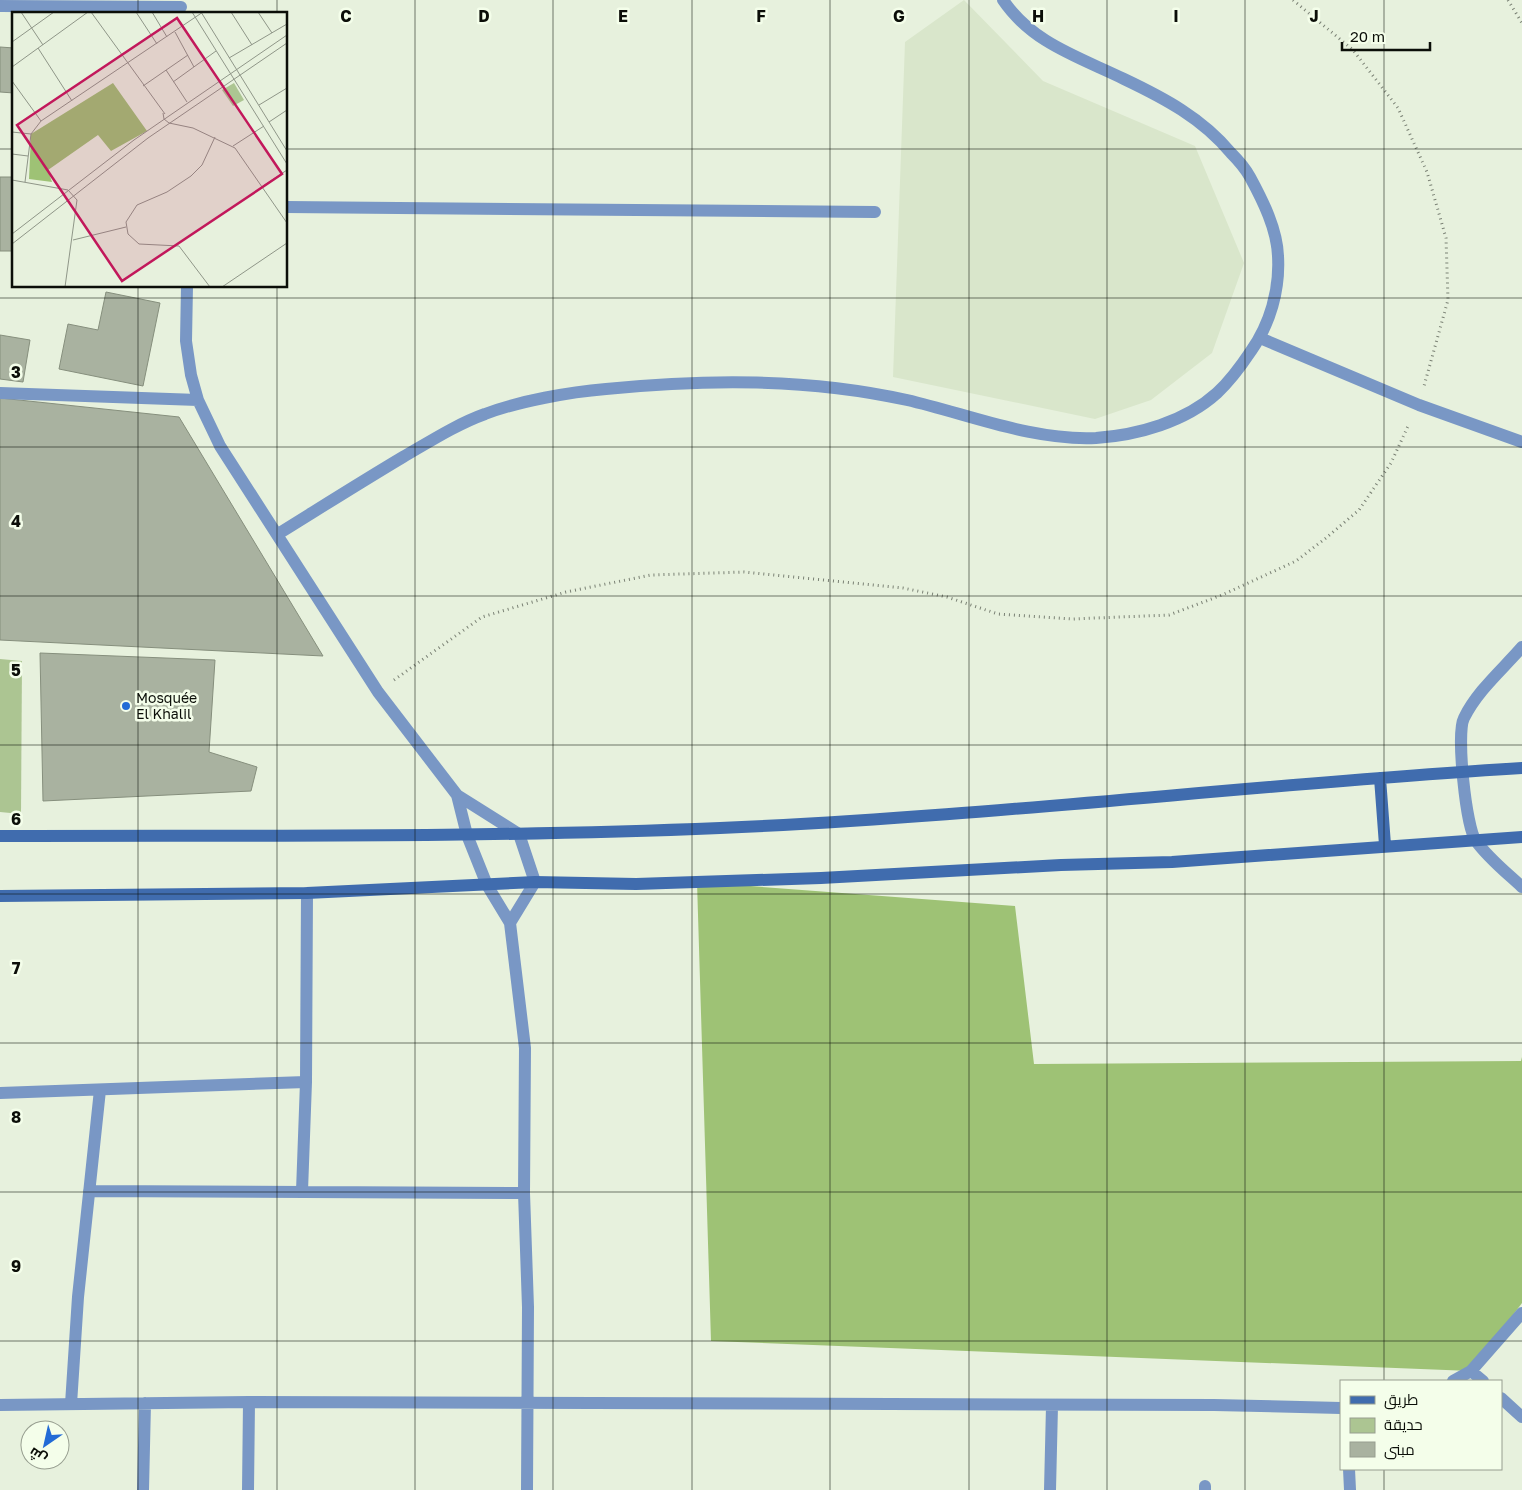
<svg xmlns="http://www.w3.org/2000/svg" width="1522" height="1490" viewBox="0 0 1522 1490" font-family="'Golos Text',Cairo,sans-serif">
  <rect width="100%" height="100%" fill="#e7f1dd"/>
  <!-- built -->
  <path fill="#d9e6cb" d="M 964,0 L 1043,81 L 1195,146 L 1244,263 L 1212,353 L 1151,400 L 1095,419 L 893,377 L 905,42 Z"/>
  <!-- green -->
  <path fill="#acc592" d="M 0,659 L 22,661 L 21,814 L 0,812 Z"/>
  <!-- forest -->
  <path fill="#9ec275" d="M 697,882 L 1015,906 L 1034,1064 L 1521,1061 L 1522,1057 L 1522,1303 L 1471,1371 L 711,1341 Z"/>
  <!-- building -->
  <path fill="#a9b2a0" stroke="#868f7d" d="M 0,47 L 14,48 L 14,93 L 0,92 Z
    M 0,177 L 14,177 L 14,251 L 0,251 Z
    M 106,292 L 160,303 L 143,386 L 59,369 L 68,324 L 98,330 Z
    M 0,335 L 30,340 L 23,382 L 0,379 Z
    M 0,398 L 179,417 L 323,656 L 0,640 Z
    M 40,653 L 215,660 L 209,752 L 257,767 L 251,791 L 43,801 Z"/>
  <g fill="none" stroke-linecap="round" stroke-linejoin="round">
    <!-- path -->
    <path stroke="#7a8174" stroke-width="3" stroke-dasharray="1 4" stroke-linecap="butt" d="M 1293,0 L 1353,50 L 1398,108 L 1427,172 L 1446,238 L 1448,300 L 1424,386
      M 1508,0 L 1522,23
      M 394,680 L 482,617 L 566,592 L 651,575 L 744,572 L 903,588 L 947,597 L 998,614 L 1072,619 L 1169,615 L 1222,595 L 1296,561 L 1326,538 L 1359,510 L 1391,463 L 1409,424"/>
    <!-- lane -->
    <path stroke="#7997c5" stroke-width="12" d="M 286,207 L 875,212
      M 1205,1486 L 1205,1490"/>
    <!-- street -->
    <path stroke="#7997c5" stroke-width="12" d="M 0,6 L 181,7
      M 187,286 L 186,341 L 191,375 L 198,400 L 220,446 L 378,692 L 457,795 L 519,834 L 535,882 L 510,923
      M 1260,338 L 1419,405 L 1522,442
      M 0,393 L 198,400
      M 278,534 C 320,508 361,482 403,457 C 429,442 457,424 485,414 C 519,401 570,392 606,389 C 706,379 808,378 907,400 C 968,414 1032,441 1096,438 C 1138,435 1185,422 1217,393 C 1230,381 1241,366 1251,351 C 1270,324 1280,290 1278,256 C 1277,229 1263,201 1250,177 C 1245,168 1238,160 1231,153 C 1202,118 1164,98 1124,79 C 1079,57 1032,43 1003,0
      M 1522,647 C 1503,669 1477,691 1464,718 C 1456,733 1466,828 1476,841 C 1488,858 1507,873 1522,887
      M 457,795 L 467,835 L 487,885 L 510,923 L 525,1048 L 524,1193 L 528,1307 L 527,1490
      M 0,1093 L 306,1082
      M 89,1191 L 524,1193
      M 302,1191 L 306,1082 L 307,893
      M 1453,1381 L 1471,1371
      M 1483,1381 L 1471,1371 L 1522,1313
      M 1501,1398 L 1522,1417
      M 71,1404 L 78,1297 L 100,1090
      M 0,1405 L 249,1402 L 1214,1405 L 1341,1408
      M 1349,1469 L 1350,1490
      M 143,1490 L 145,1403
      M 248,1490 L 249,1402
      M 1050,1490 L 1052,1406"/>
    <!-- secondary -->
    <path stroke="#406cae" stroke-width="12" d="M 1380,778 L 1385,845
      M 0,836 C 240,835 480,838 720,828 C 988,817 1254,784 1522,768
      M 0,896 L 307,893 L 535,882 L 636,884 L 821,878 L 1061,865 L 1172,862 L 1522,837"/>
  </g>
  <!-- grid -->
  <path fill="none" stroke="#0b0e08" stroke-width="1" stroke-opacity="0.55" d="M 138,0 L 138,14M 277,0 L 277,14M 415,0 L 415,1490M 553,0 L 553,1490M 692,0 L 692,1490M 830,0 L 830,1490M 969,0 L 969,1490M 1107,0 L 1107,1490M 1245,0 L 1245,1490M 1384,0 L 1384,1381M 0,149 L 14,149M 286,149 L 1522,149M 138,286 L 138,1490M 277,286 L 277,1490M 0,298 L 1522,298M 0,447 L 1522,447M 0,596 L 1522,596M 0,745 L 1522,745M 0,894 L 1522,894M 0,1043 L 1522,1043M 0,1192 L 1522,1192M 0,1341 L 1522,1341M 1384,1469 L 1384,1490"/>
  <!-- markers -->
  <circle fill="#226bd6" stroke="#f4feea" stroke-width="2" cx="126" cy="706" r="5"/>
  <g text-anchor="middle" stroke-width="5" stroke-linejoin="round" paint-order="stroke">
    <!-- poi labels -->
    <g font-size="14" fill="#0b0e08" stroke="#f4feea" text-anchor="start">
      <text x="136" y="703">Mosquée<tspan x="136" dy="16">El Khalil</tspan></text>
    </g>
  </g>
  <!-- overview -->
  <g transform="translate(12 12)">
    <rect width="275" height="275" fill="#e7f1dd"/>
    <path d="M 222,71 L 232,88 L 221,94 L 210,78 Z" fill="#acc592"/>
    <path d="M 101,71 L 135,119 L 99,139 L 86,123 L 36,158 L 40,170 L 17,167 L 19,122 Z" fill="#9ec275"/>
    <path fill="none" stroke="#8f9688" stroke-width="1" d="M 9,0 L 31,33M 79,0 L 153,102M 124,0 L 145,32M 140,0 L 155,25M 180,0 L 275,152M 189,0 L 275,139M 219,0 L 240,33M 246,0 L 260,21M 163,20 L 182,55M 0,30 L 42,0M 26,36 L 60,89M 217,46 L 275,12M 0,55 L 76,0M 154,58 L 175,90M 0,69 L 29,109M 161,70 L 204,39M 131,74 L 176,43M 247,93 L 275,76M 151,101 L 152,107 L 157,111 L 181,116 L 223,136 L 275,211M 257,110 L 275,98M 0,120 L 19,122 L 13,170M 19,122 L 29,109 L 191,0M 221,134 L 252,114M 0,142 L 16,144M 0,168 L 56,178 L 65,188 L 53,275M 251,174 L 275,158M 0,222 L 122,128 L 275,23M 61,228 L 114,215M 0,232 L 136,126 L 275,31M 198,275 L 167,234 L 127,232 L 116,222 L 114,210 L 125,193 L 155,180 L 179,164 L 190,153 L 203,125M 210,275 L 275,231"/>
    <path fill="#c2185b" fill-opacity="0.15" stroke="#c2185b" stroke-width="2.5" d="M 165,6 L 270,162 L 110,269 L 5,113 Z"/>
    <rect width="275" height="275" fill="none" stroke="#0b0e08" stroke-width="2.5"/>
  </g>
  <g font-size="16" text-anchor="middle" font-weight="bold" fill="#0b0e08" stroke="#f4feea" stroke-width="5" stroke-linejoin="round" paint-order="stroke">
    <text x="346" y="22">C</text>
    <text x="484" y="22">D</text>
    <text x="623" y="22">E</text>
    <text x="761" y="22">F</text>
    <text x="899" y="22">G</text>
    <text x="1038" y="22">H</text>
    <text x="1176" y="22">I</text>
    <text x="1314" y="22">J</text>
    <text x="16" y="378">3</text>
    <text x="16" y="527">4</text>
    <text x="16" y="676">5</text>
    <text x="16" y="825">6</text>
    <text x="16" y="974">7</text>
    <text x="16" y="1123">8</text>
    <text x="16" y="1272">9</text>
  </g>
  <!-- legend -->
  <rect x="1340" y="1380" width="162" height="90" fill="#f4feea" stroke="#979e90"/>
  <rect x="1350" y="1396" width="25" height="8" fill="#406cae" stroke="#979e90"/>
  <text x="1384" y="1405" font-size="15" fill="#0b0e08">طريق</text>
  <rect x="1350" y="1418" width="25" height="15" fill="#acc592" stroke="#979e90"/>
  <text x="1384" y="1430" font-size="15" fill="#0b0e08">حديقة</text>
  <rect x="1350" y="1442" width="25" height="15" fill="#a9b2a0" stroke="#979e90"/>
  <text x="1384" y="1455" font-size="15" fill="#0b0e08">مبنى</text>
  <!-- north arrow -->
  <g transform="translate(45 1445) rotate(214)"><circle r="24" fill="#f4feea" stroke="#979e90"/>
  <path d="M0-4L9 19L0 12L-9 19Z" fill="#226bd6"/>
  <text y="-8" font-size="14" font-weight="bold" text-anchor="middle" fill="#0b0e08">ش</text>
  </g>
  <!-- scale -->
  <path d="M1342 42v8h88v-8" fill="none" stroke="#0b0e08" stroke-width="2.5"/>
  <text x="1350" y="42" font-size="15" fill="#0b0e08" stroke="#f4feea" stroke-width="4" paint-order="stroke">20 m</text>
</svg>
